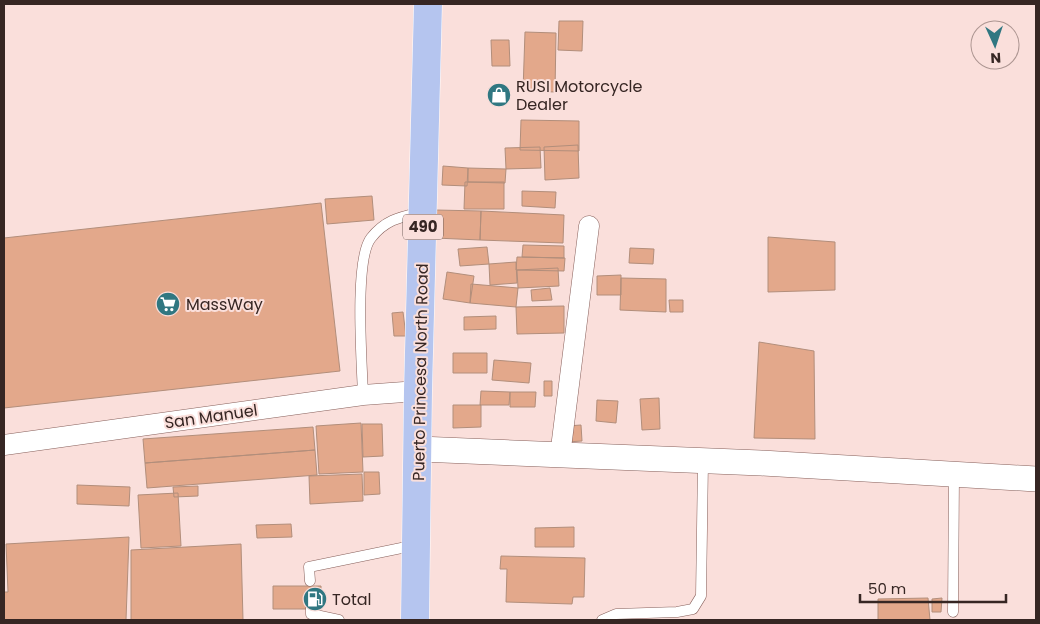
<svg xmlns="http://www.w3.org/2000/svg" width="1040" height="624" viewBox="0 0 1040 624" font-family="Poppins,sans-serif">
  <rect width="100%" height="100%" fill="#fadfdb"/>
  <!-- building -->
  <path fill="#e3a88b" stroke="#b28e7b" d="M 559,21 L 583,21 L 582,51 L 558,50 Z
    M 525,32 L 556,33 L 555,92 L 523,91 Z
    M 491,40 L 509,40 L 510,66 L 492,66 Z
    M 521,120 L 579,121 L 579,151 L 520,150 Z
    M 578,145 L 579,178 L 545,180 L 544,147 Z
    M 540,147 L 541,168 L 506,169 L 505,148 Z
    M 443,166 L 468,168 L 467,186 L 442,185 Z
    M 468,168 L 506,169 L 505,183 L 468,182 Z
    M 465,182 L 504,182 L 504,209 L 464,209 Z
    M 522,191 L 556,192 L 555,208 L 522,206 Z
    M 372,196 L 374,220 L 327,224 L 325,199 Z
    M 321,203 L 340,371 L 4,408 L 4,238 Z
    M 436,210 L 481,211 L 480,240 L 435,238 Z
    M 481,211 L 564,215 L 563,243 L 480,240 Z
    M 768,237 L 835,242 L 835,290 L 768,292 Z
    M 523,245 L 564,246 L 564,258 L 522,257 Z
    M 487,247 L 489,264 L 460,266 L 458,249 Z
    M 630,248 L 654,249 L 653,264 L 629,263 Z
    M 517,257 L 565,258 L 564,271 L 516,270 Z
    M 516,262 L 517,283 L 490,285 L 489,264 Z
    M 558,268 L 559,286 L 518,288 L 517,270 Z
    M 447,272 L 474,276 L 470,303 L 443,299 Z
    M 621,275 L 621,295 L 597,295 L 597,276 Z
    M 621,278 L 666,279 L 666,312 L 620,310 Z
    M 471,284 L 518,288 L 516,307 L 470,303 Z
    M 550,288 L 552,300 L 532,301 L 531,290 Z
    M 669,300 L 683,300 L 683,312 L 670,312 Z
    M 564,306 L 564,333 L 517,334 L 516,307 Z
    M 403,312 L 406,336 L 394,336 L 392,313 Z
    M 496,316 L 496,329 L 464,330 L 464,317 Z
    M 759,342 L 814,351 L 815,439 L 754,438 Z
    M 453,353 L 487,353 L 487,373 L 453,373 Z
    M 494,360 L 531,363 L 529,383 L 492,380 Z
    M 544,381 L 552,381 L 552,396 L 544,396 Z
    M 481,391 L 510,392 L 509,405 L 480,405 Z
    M 510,392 L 536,392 L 535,407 L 510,407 Z
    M 659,398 L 660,429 L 642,430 L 640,399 Z
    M 597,400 L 618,401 L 616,423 L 596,421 Z
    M 453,405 L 481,405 L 481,427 L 453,428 Z
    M 361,423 L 363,472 L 319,474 L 316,426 Z
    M 362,424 L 382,424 L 383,456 L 363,457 Z
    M 581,425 L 582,441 L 567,442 L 567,426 Z
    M 313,427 L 315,450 L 145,463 L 143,439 Z
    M 315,450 L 317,475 L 147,488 L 145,463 Z
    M 364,472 L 379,472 L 380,494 L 364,495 Z
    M 362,474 L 363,501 L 310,504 L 309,476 Z
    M 77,485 L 130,487 L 129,506 L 77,504 Z
    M 198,486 L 198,496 L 174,497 L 173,487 Z
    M 178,493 L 181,546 L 141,548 L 138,495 Z
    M 291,524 L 292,537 L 257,538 L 256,525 Z
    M 574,527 L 574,547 L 535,547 L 535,528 Z
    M 129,537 L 126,620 L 4,620 L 4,592 L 8,592 L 6,544 Z
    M 241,544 L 243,620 L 131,620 L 131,550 Z
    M 501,556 L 585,558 L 584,597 L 573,597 L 572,604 L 506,602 L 507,569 L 500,569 Z
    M 273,586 L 321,586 L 321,609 L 273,609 Z
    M 928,598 L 930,620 L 878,620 L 878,599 Z
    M 942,598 L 941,612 L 932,612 L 932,599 Z"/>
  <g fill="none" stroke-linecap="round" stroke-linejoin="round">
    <!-- service casing -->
    <g stroke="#87605b" stroke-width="11">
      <path id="service" d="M 363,395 C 362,364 354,259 371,238 C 385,220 400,217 421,212
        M 310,581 L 309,567 L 416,545
        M 311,605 L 311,614 L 339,620
        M 953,612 L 954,475
        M 602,620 L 616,614 L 677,612 L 693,609 L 701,596 L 703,462"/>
    </g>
    <!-- minor casing -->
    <g stroke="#87605b" stroke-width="21">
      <path id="minor" d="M 4,445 L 363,395 L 418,391
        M 560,456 L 589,226"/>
    </g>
    <!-- tertiary casing -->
    <g stroke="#87605b" stroke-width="26">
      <path id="tertiary" d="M 419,449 L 761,463 L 1036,479"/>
    </g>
    <!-- primary casing -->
    <g stroke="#fff" stroke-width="29">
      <path id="primary" d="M 415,620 L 418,391 L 428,4"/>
    </g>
    <!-- service -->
    <use href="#service" stroke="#fff" stroke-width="10"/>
    <!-- minor -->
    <use href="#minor" stroke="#fff" stroke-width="20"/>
    <!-- tertiary -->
    <use href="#tertiary" stroke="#fff" stroke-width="25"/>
    <!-- primary -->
    <use href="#primary" stroke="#b5c5ef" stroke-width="28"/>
  </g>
  <!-- icons -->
  <defs>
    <g id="shop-disc" transform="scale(1.25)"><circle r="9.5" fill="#307781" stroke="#fadfdb"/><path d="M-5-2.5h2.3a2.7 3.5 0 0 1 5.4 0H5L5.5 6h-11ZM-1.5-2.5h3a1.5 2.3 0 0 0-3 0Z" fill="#fff"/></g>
    <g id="supermarket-disc" transform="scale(1.25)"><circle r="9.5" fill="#307781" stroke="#fadfdb"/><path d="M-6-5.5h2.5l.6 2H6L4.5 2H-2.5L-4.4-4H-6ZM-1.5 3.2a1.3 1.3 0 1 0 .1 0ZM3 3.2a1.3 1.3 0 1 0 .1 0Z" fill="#fff"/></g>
    <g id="fuel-disc" transform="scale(1.25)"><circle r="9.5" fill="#307781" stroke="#fadfdb"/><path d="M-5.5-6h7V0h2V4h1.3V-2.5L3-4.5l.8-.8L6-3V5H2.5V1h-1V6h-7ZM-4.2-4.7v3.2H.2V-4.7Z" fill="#fff"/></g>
  </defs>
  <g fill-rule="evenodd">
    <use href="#shop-disc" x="499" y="95"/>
    <use href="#supermarket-disc" x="168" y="304"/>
    <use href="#fuel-disc" x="315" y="599"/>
  </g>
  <g text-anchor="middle" stroke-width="4" stroke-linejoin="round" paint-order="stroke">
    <!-- shield labels -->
    <rect fill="#fadfdb" stroke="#715e5a" stroke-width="1" x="403" y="214.5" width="40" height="25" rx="4"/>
    <g font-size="15" font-weight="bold" fill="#362623">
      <text x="423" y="232">490</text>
    </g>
    <!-- poi labels -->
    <g font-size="16" fill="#362623" stroke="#fadfdb" text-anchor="start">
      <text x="516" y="92">RUSI Motorcycle<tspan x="516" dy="18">Dealer</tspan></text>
      <text x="186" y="310">MassWay</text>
      <text x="332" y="605">Total</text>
    </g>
    <!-- street labels -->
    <g font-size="16" fill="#362623" stroke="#fadfdb">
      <text transform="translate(420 372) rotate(-89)" y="6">Puerto Princesa North Road</text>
      <text transform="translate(211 416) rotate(-8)" y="6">San Manuel</text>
    </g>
  </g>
  <!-- border -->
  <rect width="1040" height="624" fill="none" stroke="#362623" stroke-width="10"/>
  <!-- north arrow -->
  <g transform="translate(995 45) rotate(177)"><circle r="24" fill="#fadfdb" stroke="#ac9591"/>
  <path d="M0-4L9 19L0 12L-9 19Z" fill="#307781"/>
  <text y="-8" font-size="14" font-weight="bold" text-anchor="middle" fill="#362623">N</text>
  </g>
  <!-- scale -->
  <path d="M860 594v8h146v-8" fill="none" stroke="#362623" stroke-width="2.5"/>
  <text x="868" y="594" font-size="15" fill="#362623" stroke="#fadfdb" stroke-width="4" paint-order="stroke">50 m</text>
</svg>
